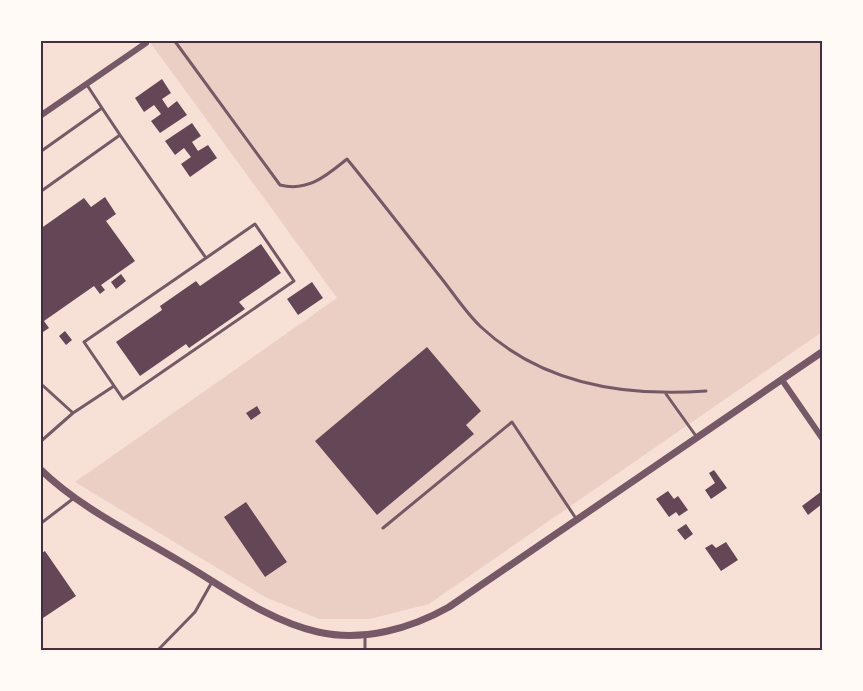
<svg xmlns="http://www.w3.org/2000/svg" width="863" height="691" viewBox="0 0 863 691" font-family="'Crimson Pro',serif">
  <rect width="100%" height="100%" fill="#f7e1d7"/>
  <!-- green -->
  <path fill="#ebcfc5" d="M 149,41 L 822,41 L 822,332 L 429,604 L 370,619 L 319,619 L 265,597 L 75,482 L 337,298 Z"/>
  <!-- building -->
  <path fill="#644757" d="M 162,79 L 171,93 L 162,99 L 168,108 L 177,101 L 187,115 L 160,133 L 151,121 L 161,114 L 154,105 L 144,112 L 135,98 Z
    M 192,123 L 201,136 L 192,142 L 198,151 L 208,145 L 217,158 L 190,177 L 181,164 L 191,157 L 184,148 L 175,155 L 165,141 Z
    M 105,197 L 116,214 L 106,221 L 135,261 L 101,285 L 105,290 L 100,294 L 94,286 L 44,321 L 49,328 L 40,334 L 40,229 L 84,198 L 91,207 Z
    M 261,244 L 281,273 L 239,302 L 245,309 L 189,348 L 186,344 L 140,376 L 116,342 L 162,310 L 160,306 L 196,281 L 200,286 Z
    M 121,274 L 126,281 L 116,289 L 111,282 Z
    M 312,282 L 323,298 L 298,315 L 287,299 Z
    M 65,331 L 72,340 L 66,345 L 59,336 Z
    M 427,347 L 481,411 L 466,425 L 474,434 L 377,515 L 315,441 Z
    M 257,406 L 261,413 L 251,420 L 246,413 Z
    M 714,470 L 727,488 L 711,499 L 705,490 L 715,483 L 709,473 Z
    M 668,491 L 674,499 L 678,496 L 688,510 L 679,516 L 676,512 L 669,517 L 656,499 Z
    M 822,491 L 822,504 L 808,515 L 802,506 Z
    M 246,502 L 287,562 L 265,577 L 224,517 Z
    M 686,524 L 693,534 L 685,540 L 677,530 Z
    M 726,542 L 738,560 L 721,571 L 705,548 L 712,544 L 716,548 Z
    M 45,551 L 76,596 L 43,618 L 40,614 L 40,554 Z"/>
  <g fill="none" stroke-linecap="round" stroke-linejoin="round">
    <!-- service -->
    <path stroke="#755966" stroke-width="3" d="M 174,40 L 280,185 C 308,192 326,176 347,159 C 378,197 408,236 438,274 C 452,291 465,312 481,327 C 543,385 625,397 706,391
      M 87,85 L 102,108
      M 120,135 L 206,258 L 84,342 L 123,399 L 294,281 L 255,224 L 206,258
      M 40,152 L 102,108 L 120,135 L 40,192
      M 40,383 L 73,413
      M 666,394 L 696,436
      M 40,442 L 73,413 L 114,386
      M 40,524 L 74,498
      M 383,528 L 512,422 L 577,520
      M 365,636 L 365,650
      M 158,650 L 195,612 L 212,582"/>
    <!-- minor -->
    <path stroke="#755966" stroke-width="6" d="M 40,116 L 146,43
      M 782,380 L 822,438"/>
    <!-- tertiary -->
    <path stroke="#755966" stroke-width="7" d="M 40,469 C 80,508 133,533 181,562 C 224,587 268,621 318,632 C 363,642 410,629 449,607 L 822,352"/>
  </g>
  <!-- border -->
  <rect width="863" height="691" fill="none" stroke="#fffaf5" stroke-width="84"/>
  <rect x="42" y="42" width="779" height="607" fill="none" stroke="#4a2c40" stroke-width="2"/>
</svg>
